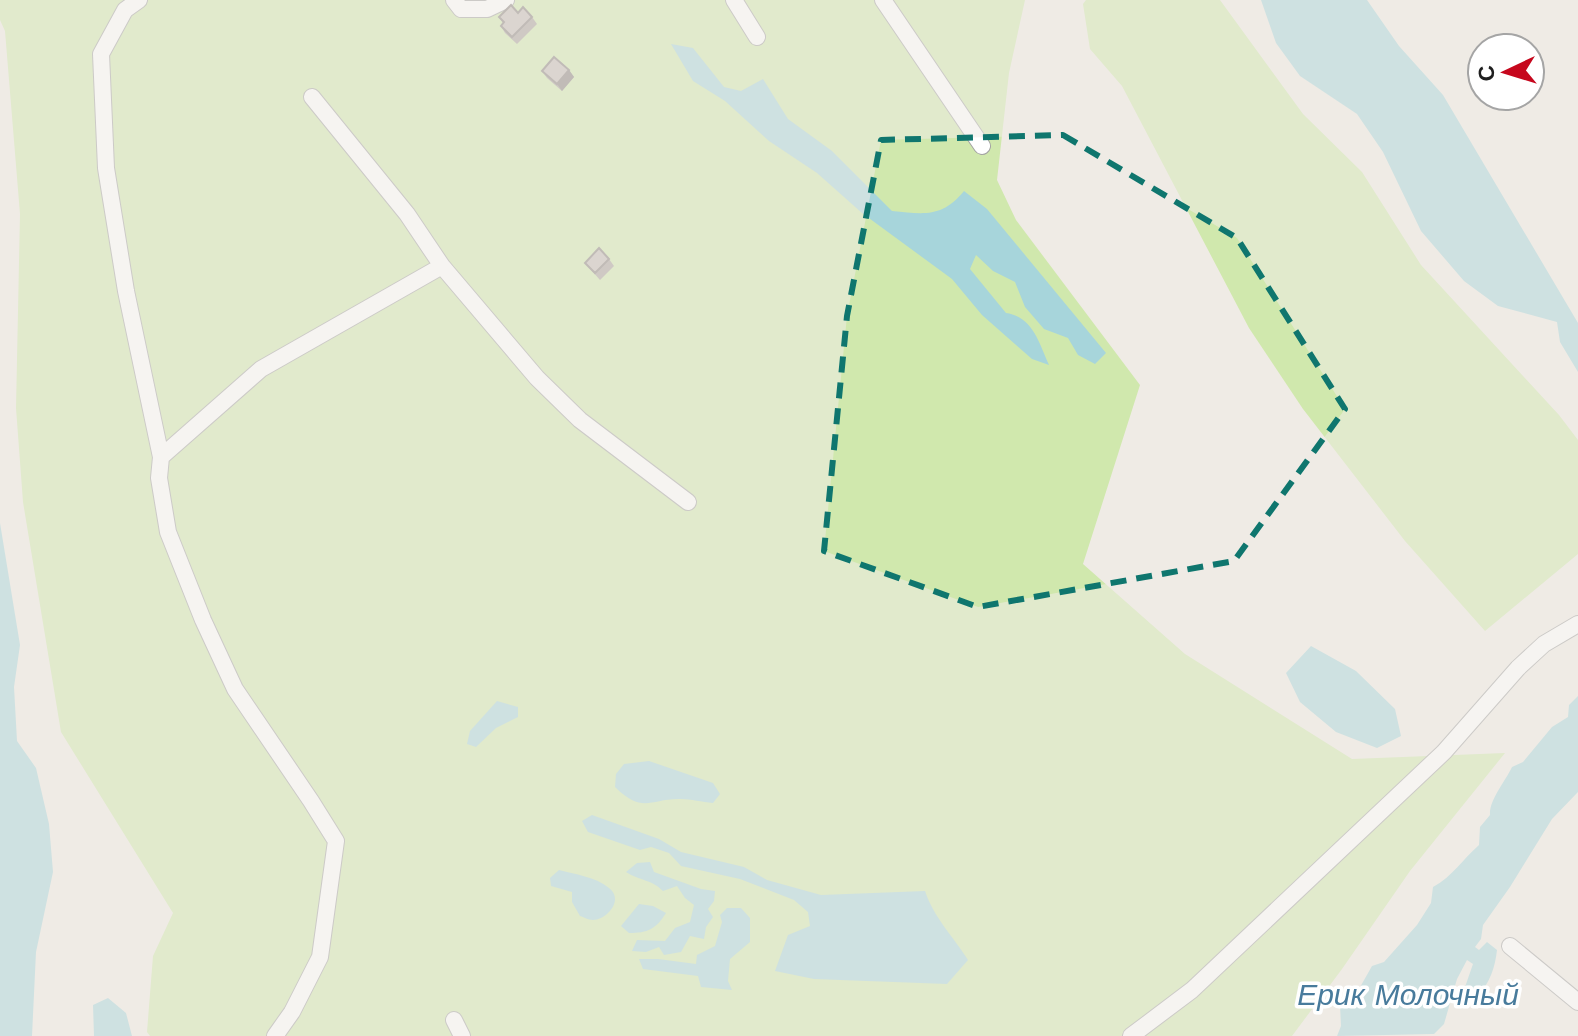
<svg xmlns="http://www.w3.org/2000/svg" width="1578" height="1036" viewBox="0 0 1578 1036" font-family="'Work Sans',sans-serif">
  <rect width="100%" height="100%" fill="#efebe5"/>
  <!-- grass -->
  <path fill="#d0e8ad" d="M 0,0 L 1025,0 L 1009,73 L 997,180 L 1016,220 L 1140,385 L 1083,564 L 1185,654 L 1352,759 L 1505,753 L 1410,871 L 1342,969 L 1292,1036 L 150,1036 L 147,1032 L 153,956 L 173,913 L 61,732 L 23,502 L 16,408 L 20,214 L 5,31 L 0,20 Z
    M 1086,0 L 1220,0 L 1303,114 L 1362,172 L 1421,265 L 1559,415 L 1578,440 L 1578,554 L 1485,631 L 1405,541 L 1303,409 L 1249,328 L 1122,86 L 1090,49 L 1083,4 Z"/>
  <!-- water -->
  <path fill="#a7d5db" d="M 1261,0 L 1367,0 L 1399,46 L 1443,95 L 1578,323 L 1578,372 L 1560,342 L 1557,322 L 1498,306 L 1464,281 L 1421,231 L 1383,152 L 1357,114 L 1300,76 L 1276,43 Z
    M 671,44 L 693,48 L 724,87 L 741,91 L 763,79 L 788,119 L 832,151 L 892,211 C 924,214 942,218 964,191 L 987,209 L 1106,353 L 1095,364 L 1078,355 L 1068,338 L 1044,329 L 1025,307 L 1015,282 L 993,271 L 976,255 L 970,269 L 1006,313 C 1033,317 1039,343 1049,365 L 1032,359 L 982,315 L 952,279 L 862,213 L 817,173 L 769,141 L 725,101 L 693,81 Z
    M 0,523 L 20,645 L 14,687 L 17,741 L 36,768 L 49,824 L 53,872 L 36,952 L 32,1036 L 0,1036 Z
    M 1311,646 L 1356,671 L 1395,709 L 1401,736 L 1377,748 L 1336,732 L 1300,702 L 1286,673 Z
    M 1578,696 L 1578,792 L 1552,819 L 1510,887 L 1483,925 L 1481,939 L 1475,947 L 1479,950 L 1487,942 L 1497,950 C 1495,968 1490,982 1478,996 L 1467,994 L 1465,987 L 1473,964 L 1467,960 L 1457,979 L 1444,1024 L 1434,1034 L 1337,1036 L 1341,1026 L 1340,1005 L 1359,989 L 1372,966 L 1384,962 L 1417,925 L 1431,903 L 1433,887 C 1453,876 1462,860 1479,845 L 1480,827 L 1490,815 C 1489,800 1505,782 1512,767 L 1523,762 L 1552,727 L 1568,717 L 1569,705 Z
    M 497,701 L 518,707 L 518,717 L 496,728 L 476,747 L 467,744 L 470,731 Z
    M 649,761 L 713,783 L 720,794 L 713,803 C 702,802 691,799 681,799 C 650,798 644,815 615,787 L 616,774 L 624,764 Z
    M 592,815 L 659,839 L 681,852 L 744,867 L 767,880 L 821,895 L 925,891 C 934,918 953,936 968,960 L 947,984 L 814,979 L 775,971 L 788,935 L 810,926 L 808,912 L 794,900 L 740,879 L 681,866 L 669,853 L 651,847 L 640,850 L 588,832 L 582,821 Z
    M 650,862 L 654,872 L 701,889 L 715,891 L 714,901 L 708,909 L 713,917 L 706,927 L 704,939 L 690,936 L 681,952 L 664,955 L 659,947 L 646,952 L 632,951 L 637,940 L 665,941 L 675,928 L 690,922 L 694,905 L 685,898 L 677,886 L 663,891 C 651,879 640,881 626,872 L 637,863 Z
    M 559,870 C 574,874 596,877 609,888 C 624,899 608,919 593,920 C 588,920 584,917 580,916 L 572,902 L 572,892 L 551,886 L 550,878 Z
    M 639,904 L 653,906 L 666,913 C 656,929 648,933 629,933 L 621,926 Z
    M 727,908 L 741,908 L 750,918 L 750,942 L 730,959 L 728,981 L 732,990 L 701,987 L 698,976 L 643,969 L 639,959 L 658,959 L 696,964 L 697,955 L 715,946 L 722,922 L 720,915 Z
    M 108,998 L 126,1013 L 132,1036 L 94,1036 L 93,1005 Z"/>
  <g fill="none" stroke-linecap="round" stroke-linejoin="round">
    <!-- minor casing -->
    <g stroke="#a3a3a3" stroke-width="18">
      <path id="minor" d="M 139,0 L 125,10 L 101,54 L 106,168 L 126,291 L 161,457 L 159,478 L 168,532 L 203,620 L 235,689 L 311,801 L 336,841 L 320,957 L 292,1012 L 275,1036
        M 454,0 L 461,9 L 487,9 L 506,0
        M 734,0 L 757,37
        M 883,0 L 982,146
        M 312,97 L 407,214 L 442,266 L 537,378 L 580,420 L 688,502
        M 161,457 L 261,369 L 442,266
        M 1510,946 L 1578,1002
        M 454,1020 L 462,1036
        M 1131,1036 L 1192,990 L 1444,752 L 1518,668 L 1544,644 L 1578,624"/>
    </g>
    <!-- minor -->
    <use href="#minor" stroke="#fff" stroke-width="16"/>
  </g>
  <!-- wall -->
  <path fill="#a9a09c" d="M 518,13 L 532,17 L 537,24 L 517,44 L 505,33 L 501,26 L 503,23 L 499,17 Z
    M 569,70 L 574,77 L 562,91 L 547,78 L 542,71 Z
    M 609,259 L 614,266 L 600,280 L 585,263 Z"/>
  <!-- shaded-wall -->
  <path fill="#89827f" d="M 569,70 L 574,77 L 562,91 L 557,84 Z"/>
  <!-- building -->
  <path fill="#c4bab5" stroke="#89827f" stroke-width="2" d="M 511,5 L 518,13 L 523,7 L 532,17 L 512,37 L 501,26 L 504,22 L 499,17 Z
    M 554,57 L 569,70 L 557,84 L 542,71 Z
    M 599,248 L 609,259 L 595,273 L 585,263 Z"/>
  <!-- marked area -->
  <path d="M0 0H1578V1036H0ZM 1063,135 L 1237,238 L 1345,409 L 1234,561 L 978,607 L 824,551 L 847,316 L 881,140 Z" fill="#efebe5" fill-opacity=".55" fill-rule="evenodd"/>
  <path fill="none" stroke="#0f766e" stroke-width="6" stroke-dasharray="16 10" stroke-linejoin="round" d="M 1063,135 L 1237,238 L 1345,409 L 1234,561 L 978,607 L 824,551 L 847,316 L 881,140 Z"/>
  <g text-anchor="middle" stroke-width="7" stroke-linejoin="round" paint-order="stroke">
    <!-- water labels -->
    <g font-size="30" font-style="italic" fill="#487b9c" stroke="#fff">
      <text x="1408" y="1005">Ерик Молочный</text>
    </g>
  </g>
  <!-- north arrow -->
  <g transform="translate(1506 72) rotate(266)"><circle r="38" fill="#ffffff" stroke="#a5a5a5" stroke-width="2"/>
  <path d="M0-6L14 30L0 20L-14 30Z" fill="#c6071d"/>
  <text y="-12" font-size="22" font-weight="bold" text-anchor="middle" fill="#1f1f1f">С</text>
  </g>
</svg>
